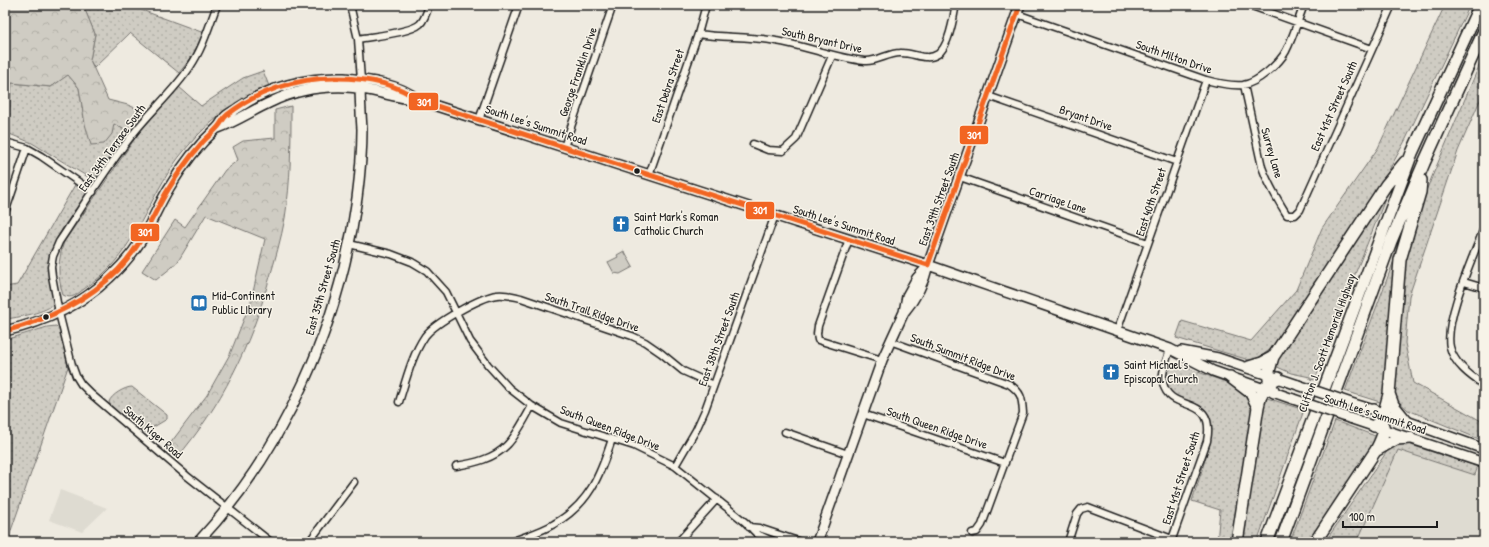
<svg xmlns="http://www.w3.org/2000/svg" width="1489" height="547" viewBox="0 0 1489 547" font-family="'Patrick Hand',sans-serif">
  <defs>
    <pattern id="grass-dots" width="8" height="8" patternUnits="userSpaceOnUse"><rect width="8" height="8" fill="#cfccc3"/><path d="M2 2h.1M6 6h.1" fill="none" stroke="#b1afa7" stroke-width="1.8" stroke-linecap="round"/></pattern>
    <pattern id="forest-crowns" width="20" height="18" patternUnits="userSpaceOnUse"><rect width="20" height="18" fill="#cfccc3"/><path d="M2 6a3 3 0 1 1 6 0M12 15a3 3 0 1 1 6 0" fill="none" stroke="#b1afa7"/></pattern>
  </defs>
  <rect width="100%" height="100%" fill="#eeeae0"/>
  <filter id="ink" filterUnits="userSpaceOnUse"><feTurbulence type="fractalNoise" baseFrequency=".025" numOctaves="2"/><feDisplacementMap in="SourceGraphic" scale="8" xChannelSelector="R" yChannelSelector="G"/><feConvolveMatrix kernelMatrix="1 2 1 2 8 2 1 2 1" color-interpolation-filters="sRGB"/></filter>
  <g filter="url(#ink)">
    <!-- built -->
    <path fill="#dedbd1" d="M 1398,450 L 1475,475 L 1484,474 L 1484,542 L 1357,542 Z
      M 60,490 L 107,508 L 82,532 L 49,520 Z"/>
    <!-- grass -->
    <path fill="url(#grass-dots)" stroke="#767470" d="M 83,5 L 128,5 L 204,33 L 195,53 L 179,73 L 130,33 L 94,68 L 90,60 L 95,34 Z
      M 1445,5 L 1470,5 L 1406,139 L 1388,172 L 1357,220 L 1272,348 L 1256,360 L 1249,360 L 1176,338 L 1182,321 L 1251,341 L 1296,290 L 1322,228 L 1378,148 Z
      M 1484,54 L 1484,91 L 1458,151 L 1409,296 L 1405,343 L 1413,383 L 1483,422 L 1479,439 L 1408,410 L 1397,400 L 1394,385 L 1400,296 L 1407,251 L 1423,198 Z
      M 263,71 L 269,86 C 243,99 218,114 197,136 C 189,145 180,155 174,164 C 144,208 132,258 84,289 C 77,294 72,300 63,295 C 57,277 58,259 64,242 L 138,134 L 179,87 L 201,106 L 243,78 Z
      M 68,74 L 79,88 L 85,124 L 114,124 L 127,131 L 93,180 L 32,143 L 7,133 L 12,83 L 51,87 Z
      M 76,183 L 86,191 L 86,196 L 66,223 L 57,238 L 52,250 L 54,303 C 49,312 16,318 5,319 L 5,287 L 17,285 Z
      M 1383,197 L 1384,198 L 1384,202 L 1349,289 L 1315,380 L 1310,379 L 1310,377 L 1291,373 L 1275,366 L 1275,364 Z
      M 1399,247 L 1392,287 L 1384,391 L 1382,400 L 1380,402 L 1345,391 Z
      M 56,326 L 60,330 L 68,367 L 7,542 L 5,542 L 5,340 L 47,327 Z
      M 1176,364 L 1234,385 C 1245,391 1251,399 1252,411 L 1232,542 L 1217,542 L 1220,510 L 1192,501 C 1197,485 1217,430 1210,418 C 1208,413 1204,409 1200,406 C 1186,397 1172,402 1167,382 C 1166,377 1166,372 1169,367 Z
      M 132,387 L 167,415 L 167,419 L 147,431 L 141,432 L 111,406 L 109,402 C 111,395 125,387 132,387 Z
      M 1264,397 L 1304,410 L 1257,542 L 1241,542 Z
      M 1335,421 L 1378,437 L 1308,542 L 1290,542 Z
      M 1408,444 L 1476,466 L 1477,469 L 1475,475 L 1398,450 L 1357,542 L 1325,542 L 1390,447 L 1397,445 Z"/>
    <!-- forest -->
    <path fill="url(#forest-crowns)" stroke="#767470" d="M 5,5 L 83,5 L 95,34 L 90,60 L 108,100 L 128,105 L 145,112 L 127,131 L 114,124 L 112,134 L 104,144 L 91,145 L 85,124 L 79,88 L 68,75 L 51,87 L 12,83 L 5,84 Z
      M 291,106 C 291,144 291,181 285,218 C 281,239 275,260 269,280 C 250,347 222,405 176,459 L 166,449 L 207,395 L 230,354 L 251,301 L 265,239 L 206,215 L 177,263 L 156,280 L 142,271 L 175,220 L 185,227 L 225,170 L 238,160 L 233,147 L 243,141 L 275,138 L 275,110 Z"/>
    <!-- park -->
    <path fill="#cfccc3" stroke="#767470" d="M 624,251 L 633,267 L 620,274 L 614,273 L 608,262 L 618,257 L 617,255 Z"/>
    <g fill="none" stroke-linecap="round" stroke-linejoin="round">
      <!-- minor casing -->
      <g stroke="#1c1c1c" stroke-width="9">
        <path id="minor" d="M 217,5 C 209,26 203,48 190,67 C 174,91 151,111 133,134 C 106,168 83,206 59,242 L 53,256 L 51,267 L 52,276 L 59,313 L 72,365 L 76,376 L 81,384 L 91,394 L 187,476 L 271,542
          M 350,5 L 358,39 L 361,80
          M 1249,5 L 1372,49
          M 1017,14 L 1206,80 C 1217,83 1231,86 1243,85 C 1257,83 1279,64 1286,51 C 1293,37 1298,20 1304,5
          M 698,34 C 724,38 750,36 776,41 C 806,46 834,58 865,61 C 877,62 888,53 900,53 C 913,52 926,62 938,54 C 948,47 953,21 955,9 L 952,5
          M 358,39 C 373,36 410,33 420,24 C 425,19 427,12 429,5
          M 1244,85 L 1262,167 C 1268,184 1277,199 1287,215 L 1295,215 L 1300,210 L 1392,5
          M 988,96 L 1177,162
          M 479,120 L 519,5
          M 5,142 L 27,148 L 41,156 L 93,192
          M 753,144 L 768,150 L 783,151 L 796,139 L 832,56
          M 564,147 L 613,5
          M 649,175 L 698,34 L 706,5
          M 960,177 L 1148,243
          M 5,213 L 27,148
          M 1484,228 C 1474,255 1444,320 1450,347 C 1454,364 1470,376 1484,385
          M 849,239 L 818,326 L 817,334 L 818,340 L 882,360
          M 349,244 L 391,254 L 412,262 L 427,271 L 446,292 L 470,341 L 488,365 L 509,388 L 532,406 L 561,423 L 634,446 L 675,466 L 745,522 L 757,534 L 774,542
          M 1464,282 L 1484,288
          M 1117,331 L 1206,80
          M 890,341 L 1009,384 C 1022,393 1022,398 1023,413 L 982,525 L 977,532 L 972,533
          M 1170,349 C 1167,359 1161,372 1163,383 C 1170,415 1216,392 1207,441 L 1171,542
          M 399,402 C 406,380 412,355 425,336 C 435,323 480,297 497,295 C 505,294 513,296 521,298 L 632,336 L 645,342 L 661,353 L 683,371 L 714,385
          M 863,414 L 1005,463
          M 785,432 L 848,454
          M 456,466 C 474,463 494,459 507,445 C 517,435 525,418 532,406
          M 675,466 L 696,430 L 705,410 L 775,215
          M 749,527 L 759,528 L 801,542
          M 309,542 L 354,482
          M 511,542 C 525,536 541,532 554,524 C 589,504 600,476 612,439
          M 678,542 L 717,499
          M 1068,542 L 1077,514 L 1081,509 L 1088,507 L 1172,539"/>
      </g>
      <!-- secondary casing -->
      <g stroke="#1c1c1c" stroke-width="12">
        <path id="secondary" d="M 218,128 C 237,121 253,110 271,102 C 294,91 320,86 346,87 C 370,88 394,98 418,100 L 928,265 L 1170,349 L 1213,371 L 1293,399
          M 904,312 C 916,298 924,283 928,265 L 1020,5
          M 5,331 C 44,322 79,307 109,278 C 121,267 133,253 142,239 C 152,222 159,204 169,188 C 182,166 197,146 216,129 C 220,126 222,121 225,117 C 229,113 234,111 238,108 C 268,87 307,77 344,78 C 367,80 401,84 418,100
          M 1181,351 L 1218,358 L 1298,385
          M 1354,404 L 1384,413 L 1484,449
          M 1349,418 L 1484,463
          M 198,542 C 285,449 340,324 357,198 C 360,175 362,152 362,129 C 361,114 360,99 360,84
          M 817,542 L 882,360 L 904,312 L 907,296 L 917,278 L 928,266"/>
      </g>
      <!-- motorway casing -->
      <g stroke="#1c1c1c" stroke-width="14">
        <path id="motorway" d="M 1249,367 L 1262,363 L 1273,357
          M 1230,377 L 1251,393 L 1258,407
          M 1274,392 C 1266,377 1268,373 1273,357 L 1386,185 L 1405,162
          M 1389,394 L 1393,405 L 1406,421
          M 1374,426 L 1382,420 L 1389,394 L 1400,260 L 1420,192 L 1421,180
          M 1377,450 L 1396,439 L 1410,438
          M 1237,542 L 1258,407 C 1261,392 1264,385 1278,378
          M 1267,542 L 1412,153 L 1480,5
          M 1281,542 L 1391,241 L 1424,163 L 1484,31
          M 1315,542 L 1376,450 C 1386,431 1387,427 1374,410"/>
      </g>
      <!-- minor -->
      <use href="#minor" stroke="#f7f3e8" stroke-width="6"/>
      <!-- secondary -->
      <use href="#secondary" stroke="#f7f3e8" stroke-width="9"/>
      <!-- motorway -->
      <use href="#motorway" stroke="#f7f3e8" stroke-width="11"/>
      <!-- secondary-bridge casing -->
      <g stroke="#1c1c1c" stroke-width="12" stroke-linecap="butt">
        <path id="secondary-bridge" d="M 1298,385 L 1354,404
          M 1293,399 L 1349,418"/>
      </g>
      <!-- secondary-bridge -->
      <use href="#secondary-bridge" stroke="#f7f3e8" stroke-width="9"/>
      <!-- bus-1 casing -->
      <g stroke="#f7f3e8" stroke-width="8">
        <path id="bus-1" d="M 928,265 L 1020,5
          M 5,331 C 48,320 86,302 118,270 C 141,246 150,221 166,193 C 176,176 188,159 201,144 C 206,138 213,133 218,127 C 222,123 223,118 227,115 C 257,91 297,78 335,78 C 363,78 395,82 418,100 L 928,265"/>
      </g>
      <!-- bus-1 -->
      <use href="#bus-1" stroke="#f26522" stroke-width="5"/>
    </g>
  </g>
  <!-- icons -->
  <defs>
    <g id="church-square" transform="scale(0.9)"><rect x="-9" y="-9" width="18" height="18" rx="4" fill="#1f6fb2" stroke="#f7f3e8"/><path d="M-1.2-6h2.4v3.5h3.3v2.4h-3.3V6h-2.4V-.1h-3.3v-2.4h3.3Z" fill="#fff"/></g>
    <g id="library-square" transform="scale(0.9)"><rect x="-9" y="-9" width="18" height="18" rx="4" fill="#1f6fb2" stroke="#f7f3e8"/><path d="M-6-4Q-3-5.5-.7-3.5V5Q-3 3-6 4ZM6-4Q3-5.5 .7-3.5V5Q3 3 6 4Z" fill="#fff"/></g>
  </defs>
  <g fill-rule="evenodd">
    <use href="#church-square" x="621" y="224"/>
    <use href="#library-square" x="199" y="303"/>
    <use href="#church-square" x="1111" y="372"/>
  </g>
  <!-- markers -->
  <g fill="#1c1c1c" stroke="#f7f3e8" stroke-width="1.5">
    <circle cx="637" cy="171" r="3.5"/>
    <circle cx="46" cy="317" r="3.5"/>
  </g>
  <g text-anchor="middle" stroke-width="3" stroke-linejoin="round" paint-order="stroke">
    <!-- street labels -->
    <g font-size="12" fill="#1c1c1c" stroke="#f7f3e8">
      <text transform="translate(822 40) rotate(13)" y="4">South Bryant Drive</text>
      <text transform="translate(1174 57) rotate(19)" y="4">South Milton Drive</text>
      <text transform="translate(578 72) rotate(-71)" y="4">George Franklin Drive</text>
      <text transform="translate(668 86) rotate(-71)" y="4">East Debra Street</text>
      <text transform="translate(1334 106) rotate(-66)" y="4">East 41st Street South</text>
      <text transform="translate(1086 118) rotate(19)" y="4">Bryant Drive</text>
      <text transform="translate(536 125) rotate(18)" y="4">South Lee's Summit Road</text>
      <text transform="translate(112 148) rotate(-54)" y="4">East 34th Terrace South</text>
      <text transform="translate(1272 153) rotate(74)" y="4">Surrey Lane</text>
      <text transform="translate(939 199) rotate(-70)" y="4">East 39th Street South</text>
      <text transform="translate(1058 200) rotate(19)" y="4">Carriage Lane</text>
      <text transform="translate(1151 202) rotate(-71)" y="4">East 40th Street</text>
      <text transform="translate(844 225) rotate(18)" y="4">South Lee's Summit Road</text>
      <text transform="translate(323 287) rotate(-74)" y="4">East 35th Street South</text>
      <text transform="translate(592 312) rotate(19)" y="4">South Trail Ridge Drive</text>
      <text transform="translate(719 339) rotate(-70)" y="4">East 38th Street South</text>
      <text transform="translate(1327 343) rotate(-70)" y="4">Clifton J. Scott Memorial Highway</text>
      <text transform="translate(963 357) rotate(21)" y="4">South Summit Ridge Drive</text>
      <text transform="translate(1375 414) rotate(18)" y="4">South Lee's Summit Road</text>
      <text transform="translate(610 428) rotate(21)" y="4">South Queen Ridge Drive</text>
      <text transform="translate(937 428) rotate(19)" y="4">South Queen Ridge Drive</text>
      <text transform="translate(153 432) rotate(41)" y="4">South Kiger Road</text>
      <text transform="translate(1181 478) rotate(-72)" y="4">East 41st Street South</text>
    </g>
    <!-- poi labels -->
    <g font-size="12" fill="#1c1c1c" stroke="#f7f3e8" text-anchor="start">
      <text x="634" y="221">Saint Mark's Roman<tspan x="634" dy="14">Catholic Church</tspan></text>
      <text x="212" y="300">Mid-Continent<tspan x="212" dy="14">Public LIbrary</tspan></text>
      <text x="1124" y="369">Saint Michael's<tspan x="1124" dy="14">Episcopal Church</tspan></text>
    </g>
  </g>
  <g stroke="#f7f3e8" stroke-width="1.5">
    <rect x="408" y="92" width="31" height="19" rx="4" fill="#f26522"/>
    <rect x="959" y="125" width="30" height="20" rx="4" fill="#f26522"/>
    <rect x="745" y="201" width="30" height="19" rx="4" fill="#f26522"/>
    <rect x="130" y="223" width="30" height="19" rx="4" fill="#f26522"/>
  </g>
  <g font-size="11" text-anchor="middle" font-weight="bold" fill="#fff">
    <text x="424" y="106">301</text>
    <text x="974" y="139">301</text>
    <text x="760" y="214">301</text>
    <text x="145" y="236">301</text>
  </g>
  <!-- margin -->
  <rect width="1489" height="547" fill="none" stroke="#f7f3e8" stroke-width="20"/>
  <rect x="10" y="10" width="1469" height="527" fill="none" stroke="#1c1c1c" stroke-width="1.5" filter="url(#ink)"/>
  <!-- scale -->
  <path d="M1343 521v6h94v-6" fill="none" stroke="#1c1c1c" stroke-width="2"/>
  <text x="1349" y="521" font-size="12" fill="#1c1c1c" stroke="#f7f3e8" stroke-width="3" paint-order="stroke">100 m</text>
</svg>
